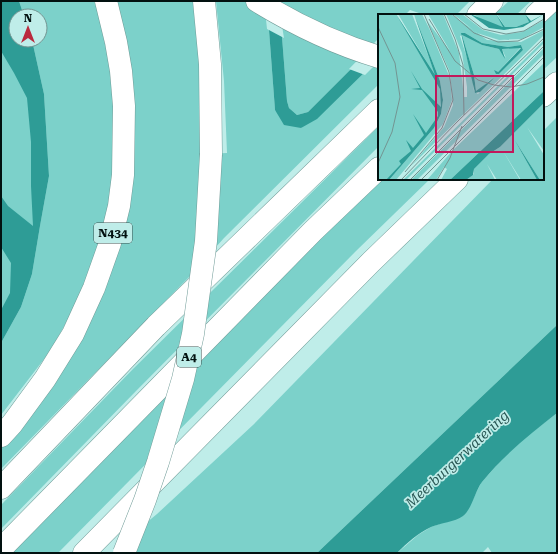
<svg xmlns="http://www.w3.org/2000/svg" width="558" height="554" viewBox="0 0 558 554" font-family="'Roboto Serif',serif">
  <rect width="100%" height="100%" fill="#bfede9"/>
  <!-- green -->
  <path fill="#7cd1ca" d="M 19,1 L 94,1 L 98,12 L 115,89 L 113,174 L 107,211 L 98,245 L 79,299 L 51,350 L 1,415 L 1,343 L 21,307 L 32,274 L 40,226 L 49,176 L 44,94 L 32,40 L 40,40 L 40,16 L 24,16 Z
    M 112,1 L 197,1 L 203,154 L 227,153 L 224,81 L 216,1 L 266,1 L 269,30 L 275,110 L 301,128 L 379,58 L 379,84 L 224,238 L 191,275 L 1,469 L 1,446 L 117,243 Z
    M 276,1 L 470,1 L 456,15 L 418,15 L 419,13 L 410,10 L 405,15 L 379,15 L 379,41 L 308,112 L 297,115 L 289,108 L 287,101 L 282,37 Z
    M 509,1 L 531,1 L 516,15 L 494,15 Z
    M 557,7 L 557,57 L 543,70 L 543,20 Z
    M 1,28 L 29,74 L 39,173 L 35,230 L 1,324 Z
    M 557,117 L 557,325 L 317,553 L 112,553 L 117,547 L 157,514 L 253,425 L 493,179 L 543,179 L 543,131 Z
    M 379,126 L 379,146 L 136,391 L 1,529 L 1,505 L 133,369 Z
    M 379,179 L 430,179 L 356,251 L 58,553 L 11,553 Z
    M 557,413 L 557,553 L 492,553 L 488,547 L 482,553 L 397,553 L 418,535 L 431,527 L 464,515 L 468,509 L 481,483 L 504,457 L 522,440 Z"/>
  <!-- water -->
  <path fill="#2e9c96" d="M 1,1 L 19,1 L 24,16 L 16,16 L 16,40 L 32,40 L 44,94 L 49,176 L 40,226 L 32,274 L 21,307 L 1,343 L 1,310 L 10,293 L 11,263 L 1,247 L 1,196 L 8,206 L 33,226 L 31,186 L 31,142 L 27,98 L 14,73 L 1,51 Z
    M 266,1 L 276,1 L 282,37 L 287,101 L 289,108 L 297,115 L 308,112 L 379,41 L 379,58 L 317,119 L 301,128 L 284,125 L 275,110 L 269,30 Z
    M 557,325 L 557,413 C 530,434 504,455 482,482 C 475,491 472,509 463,516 C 455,522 440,523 431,527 C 418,533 407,543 397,553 L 317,553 Z"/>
  <!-- pier -->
  <path fill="#bfede9" d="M 264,1 L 278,1 L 284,38 L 267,29 Z
    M 377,40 L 379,41 L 379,61 L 365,75 L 349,69 Z"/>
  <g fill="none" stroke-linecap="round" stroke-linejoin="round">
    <!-- highway casing -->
    <g stroke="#709c98" stroke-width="23">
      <path id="highway" d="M 204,1 L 210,64 L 211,154
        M 257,1 C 296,25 336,44 379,57
        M 478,15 L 492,1
        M 536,15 L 551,1
        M 543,96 L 557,83
        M 1,436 L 12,424 L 45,379 L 73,334 L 94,288 L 110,243 L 119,206 L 123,175 L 124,106 L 121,71 L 116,42 L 106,1
        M 1,488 L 156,326 L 379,110
        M 1,549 L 313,231 L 379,168
        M 84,553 L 371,262 L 457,179"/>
    </g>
    <!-- highway -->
    <use href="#highway" stroke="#fff" stroke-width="22"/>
    <!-- highway-bridge casing -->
    <g stroke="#709c98" stroke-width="23" stroke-linecap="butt">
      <path id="highway-bridge" d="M 124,553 L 145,500 L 158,462 L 183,379 L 193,334 L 206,241 L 211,154"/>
    </g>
    <!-- highway-bridge -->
    <use href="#highway-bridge" stroke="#fff" stroke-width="22"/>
  </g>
  <g text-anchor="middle" stroke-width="3.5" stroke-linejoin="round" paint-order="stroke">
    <!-- shield labels -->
    <g fill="#bfede9" stroke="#3b5351" stroke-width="1">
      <rect x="94" y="223" width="38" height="20" rx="3"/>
      <rect x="177" y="347" width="24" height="20" rx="3"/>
    </g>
    <g font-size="12" font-weight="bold" fill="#021110">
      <text x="113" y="237">N434</text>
      <text x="189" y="361">A4</text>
    </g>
    <!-- water labels -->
    <g font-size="14" font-style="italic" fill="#2a5855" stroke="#bfede9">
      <text transform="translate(457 459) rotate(-43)" y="5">Meerburgerwatering</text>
    </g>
  </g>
  <!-- overview -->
  <g transform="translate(378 14)">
    <rect width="166" height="166" fill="#bfede9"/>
    <path d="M 0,0 L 18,0 L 54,57 L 20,0 L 34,0 L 62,72 L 64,86 L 61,102 L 54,114 L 10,166 L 0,166 ZM 36,0 L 44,0 L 51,14 L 72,64 L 74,86 L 65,110 L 18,166 L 11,166 L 56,114 L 63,100 L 65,86 L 62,67 ZM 50,0 L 65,0 L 81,39 L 86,83 L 89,83 L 89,73 L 84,39 L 68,0 L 73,0 L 109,26 L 143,28 L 166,16 L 166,21 L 33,152 L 66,113 L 75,91 L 72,58 L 49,7 L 72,37 ZM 87,19 L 104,29 L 130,33 L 143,31 L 145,36 L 121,60 L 118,60 L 143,33 L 124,35 L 128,44 L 121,35 L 104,31 L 84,21 L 96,61 L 98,77 L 101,77 L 115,63 L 100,80 L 96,77 L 94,60 L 82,22 ZM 75,0 L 84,0 L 105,16 L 123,21 L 144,18 L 166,6 L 166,13 L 144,25 L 121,26 L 99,19 ZM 95,0 L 118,0 L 126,13 L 110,9 ZM 119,0 L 147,0 L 151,8 L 138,13 L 127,13 ZM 166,26 L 166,29 L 28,166 L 25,166 ZM 166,34 L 166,40 L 39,166 L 33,166 ZM 166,49 L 166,77 L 72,166 L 63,166 L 69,155 L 66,153 L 58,166 L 49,166 L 74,137 ZM 166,89 L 166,137 L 149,113 L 166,141 L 166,166 L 162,166 L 136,125 L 159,166 L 143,166 L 125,137 L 142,166 L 119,166 L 109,150 L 117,166 L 88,166 L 96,160 L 96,155 L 111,140 L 122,133 Z" fill="#7cd1ca" fill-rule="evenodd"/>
    <path d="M 18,0 L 57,61 L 36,0 L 62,67 L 65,86 L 63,100 L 56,114 L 11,166 L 8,166 L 23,150 L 21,147 L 33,137 L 28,126 L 35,134 L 46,121 L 35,100 L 48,119 L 60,102 L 60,98 L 44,76 L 33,75 L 42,74 L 33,57 L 44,75 L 63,93 L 62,75 ZM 92,0 L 125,13 L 118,0 L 127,13 L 138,13 L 151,8 L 147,0 L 153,7 L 166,0 L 145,13 L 126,16 L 111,14 ZM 83,19 L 87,19 L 104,29 L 130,33 L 143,31 L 145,36 L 121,60 L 118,60 L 116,56 L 120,58 L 143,34 L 124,35 L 127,45 L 121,35 L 104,31 L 84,21 L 96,61 L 98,77 L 116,64 L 102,78 L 97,79 ZM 166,77 L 166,89 L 122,133 L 111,140 L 96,155 L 95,161 L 88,166 L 72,166 ZM 136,125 L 162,166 L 159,166 Z" fill="#2e9c96"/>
    <path fill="none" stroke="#739592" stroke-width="1" d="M 66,0 L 77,25 L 85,51 L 86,101M 74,0 L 96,19 L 120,28 L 140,27 L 166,15M 86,0 L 105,15 L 128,20 L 146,17 L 166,5M 51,5 L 77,47 L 100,66 L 116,71 L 133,73 L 149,70 L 166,63M 0,13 L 17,49 L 22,83 L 14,118 L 0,149M 27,158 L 64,114 L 75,86 L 71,58 L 46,0M 23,166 L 80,107 L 166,24M 32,166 L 166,32M 43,166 L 166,43M 59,166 L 72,144 L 84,112"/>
    <path fill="#c2185b" fill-opacity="0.15" stroke="#c2185b" stroke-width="2" d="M 58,62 L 135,62 L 135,138 L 58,138 Z"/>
    <rect width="166" height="166" fill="none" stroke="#021110" stroke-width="2"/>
  </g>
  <!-- border -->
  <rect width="558" height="554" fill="none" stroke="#021110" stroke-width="4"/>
  <!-- north arrow -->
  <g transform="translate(28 28)"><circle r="19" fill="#bfede9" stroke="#739592"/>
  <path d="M0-3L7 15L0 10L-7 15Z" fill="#ba293d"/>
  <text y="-6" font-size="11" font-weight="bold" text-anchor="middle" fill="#021110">N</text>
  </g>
</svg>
